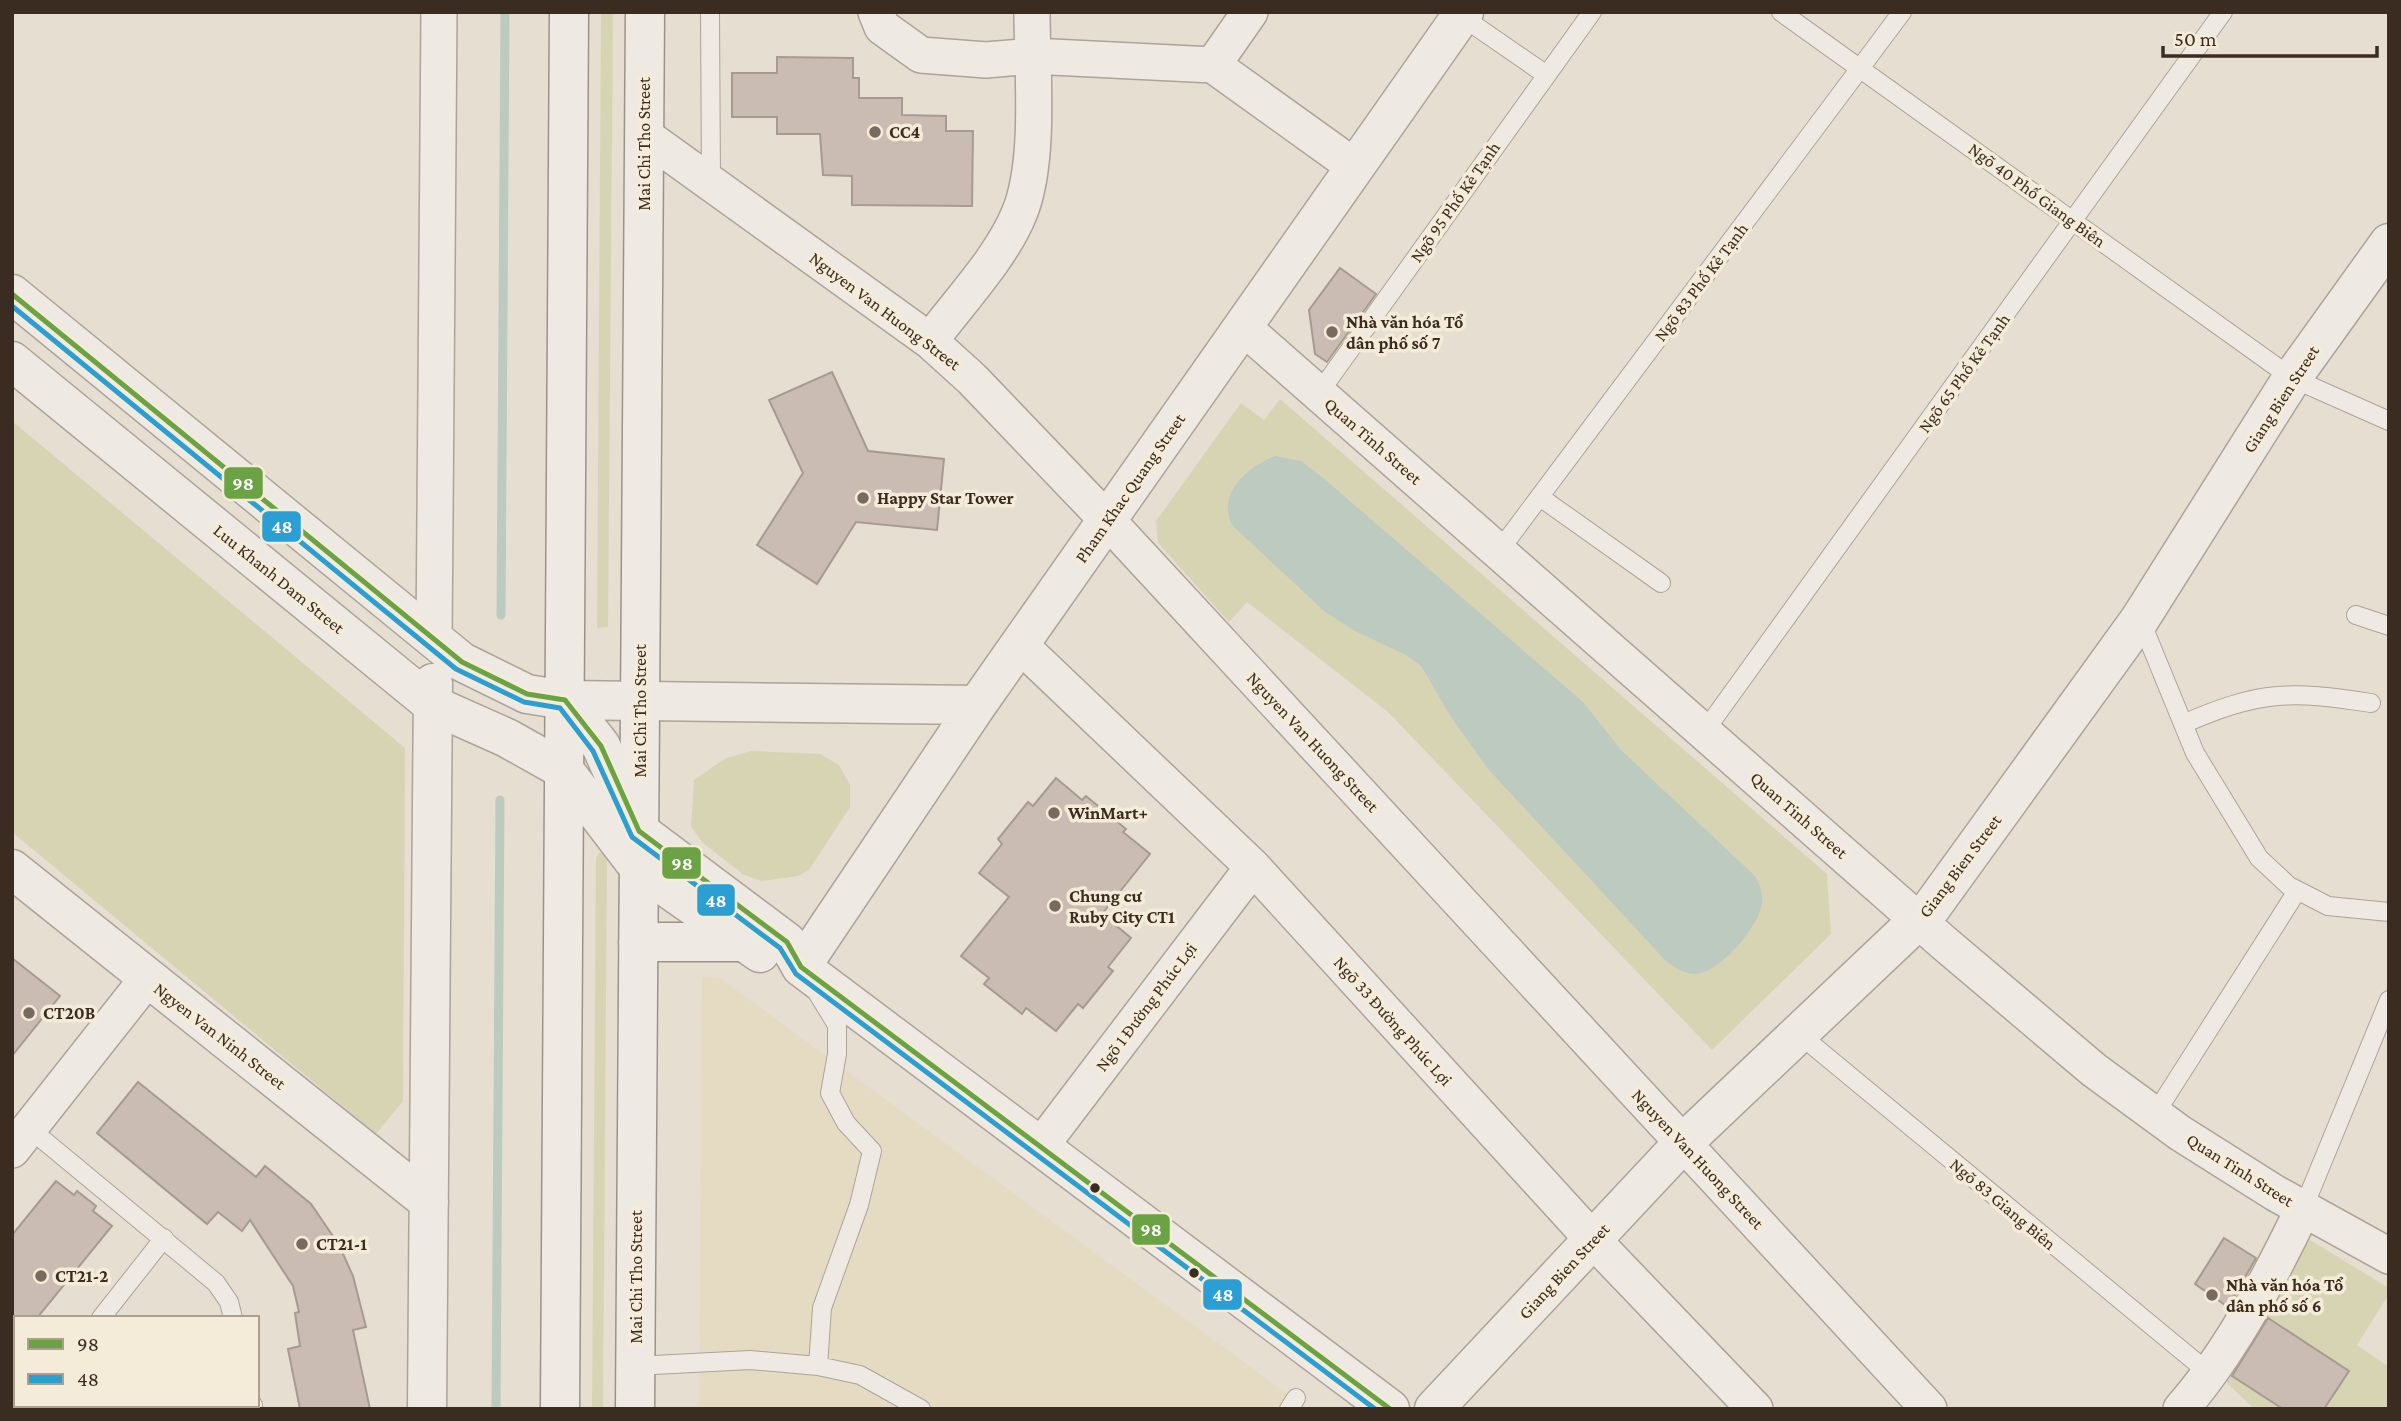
<svg xmlns="http://www.w3.org/2000/svg" width="2401" height="1421" viewBox="0 0 2401 1421" font-family="'Crimson Pro',serif">
  <rect width="100%" height="100%" fill="#e6ded1"/>
  <!-- farmland -->
  <path fill="#e5dbc3" d="M 702,977 L 720,978 L 1308,1409 L 699,1409 Z"/>
  <!-- green -->
  <path fill="#d7d4b4" d="M 601,12 L 613,12 L 608,627 L 597,628 Z
    M 1280,399 L 1827,874 L 1831,934 L 1712,1050 L 1388,712 L 1247,602 L 1229,622 L 1158,543 L 1156,521 L 1241,403 L 1264,420 Z
    M 12,421 L 405,748 L 403,1101 L 376,1134 L 12,832 Z
    M 751,751 L 820,754 L 839,765 L 850,785 L 850,807 L 809,870 L 798,876 L 762,881 L 744,875 L 703,843 L 691,827 L 694,780 L 726,758 Z
    M 599,853 L 604,853 L 607,858 L 603,1409 L 592,1409 L 596,858 Z
    M 2310,1240 L 2389,1288 L 2389,1294 L 2357,1345 L 2389,1367 L 2389,1409 L 2254,1409 L 2222,1378 Z"/>
  <!-- water -->
  <path fill="#bccac0" d="M 1275,456 L 1301,461 L 1322,477 L 1583,702 L 1621,750 L 1756,877 C 1760,886 1763,894 1762,904 C 1758,927 1721,972 1696,974 C 1684,974 1676,968 1666,961 L 1488,769 L 1451,717 L 1421,666 L 1406,655 L 1353,630 L 1324,611 L 1233,526 C 1215,495 1247,467 1275,456 Z"/>
  <g fill="none" stroke-linecap="round" stroke-linejoin="round">
    <!-- stream -->
    <path stroke="#bccac0" stroke-width="9" d="M 501,615 L 505,12
      M 496,1409 L 500,800"/>
  </g>
  <!-- building -->
  <path fill="#cabcb2" stroke="#a79a90" stroke-width="2" d="M 777,57 L 853,58 L 853,78 L 859,78 L 859,98 L 902,98 L 902,115 L 946,116 L 946,131 L 973,131 L 972,206 L 852,205 L 852,176 L 823,175 L 820,134 L 777,134 L 777,117 L 732,117 L 732,73 L 777,73 Z
    M 1340,268 L 1376,294 L 1327,362 L 1315,354 L 1309,310 Z
    M 832,372 L 868,451 L 944,459 L 937,530 L 856,522 L 817,584 L 757,545 L 803,473 L 769,400 Z
    M 1056,778 L 1082,800 L 1086,796 L 1126,829 L 1123,832 L 1150,854 L 1102,914 L 1131,938 L 1108,967 L 1113,971 L 1083,1008 L 1078,1004 L 1056,1031 L 1026,1008 L 1022,1014 L 984,984 L 989,978 L 961,956 L 1009,897 L 979,873 L 1002,844 L 998,839 L 1028,802 L 1033,806 Z
    M 12,958 L 60,996 L 12,1056 Z
    M 138,1082 L 256,1177 L 265,1166 L 311,1204 L 339,1245 L 353,1276 L 366,1327 L 353,1330 L 370,1409 L 300,1409 L 288,1349 L 300,1346 L 295,1313 L 299,1312 L 293,1286 L 250,1220 L 242,1231 L 218,1212 L 207,1224 L 97,1133 Z
    M 56,1181 L 74,1195 L 77,1191 L 96,1206 L 93,1211 L 112,1226 L 37,1318 L 12,1318 L 12,1235 Z
    M 2224,1238 L 2256,1258 L 2228,1307 L 2195,1284 Z
    M 2268,1318 L 2349,1371 L 2324,1409 L 2283,1409 L 2232,1376 Z"/>
  <g fill="none" stroke-linecap="round" stroke-linejoin="round">
    <!-- service casing -->
    <g stroke="#aca399" stroke-width="20">
      <path id="service" d="M 710,12 L 711,183
        M 1781,12 L 2292,378 L 2389,421
        M 1461,16 L 1545,74
        M 1319,393 L 1592,12
        M 1540,497 L 1661,583
        M 1499,551 L 1902,12
        M 2356,615 L 2389,626
        M 2140,619 L 2195,753 L 2259,858 L 2289,886 L 2328,906 L 2389,912
        M 2183,724 C 2259,691 2290,690 2371,703
        M 1704,732 L 2223,12
        M 818,994 L 837,1025 L 837,1054 L 830,1093 L 846,1123 L 872,1151 L 859,1205 L 822,1308 L 818,1366 L 860,1375 L 921,1409
        M 1799,1034 L 2209,1373
        M 2155,1114 L 2297,891
        M 30,1129 L 216,1283 L 229,1302 L 233,1318
        M 2303,1209 L 2389,1000
        M 101,1318 L 164,1238
        M 635,1366 L 750,1360 L 818,1366
        M 253,1405 L 253,1409
        M 29,1409 L 32,1405
        M 1289,1409 L 1296,1398"/>
    </g>
    <!-- minor casing -->
    <g stroke="#aca399" stroke-width="38">
      <path id="minor" d="M 876,12 L 882,27 L 921,55 L 986,60 L 1032,56 L 1213,65
        M 1250,12 L 1213,65 L 1355,167
        M 644,135 L 930,341 L 972,379 L 1108,521 L 1929,1409
        M 1243,327 L 1944,943 L 2094,1070 L 2180,1133 L 2275,1193 L 2389,1256
        M 930,341 C 958,303 1001,258 1019,214 C 1041,162 1032,70 1032,12
        M 434,640 L 439,12
        M 1020,645 L 1253,867 L 1593,1240 L 1755,1409
        M 1040,1147 L 1253,867
        M 12,1150 L 147,979
        M 2181,1409 C 2228,1356 2273,1272 2303,1209"/>
    </g>
    <!-- tertiary casing -->
    <g stroke="#aca399" stroke-width="41">
      <path id="tertiary" d="M 12,294 L 462,662 L 527,694 L 565,700 L 977,705
        M 12,361 L 433,705 L 507,738 L 564,770 L 639,868 L 760,953
        M 565,700 L 601,746 L 639,831 L 787,942 L 801,967 L 1390,1409
        M 12,869 L 429,1202
        M 801,967 L 977,705 L 1464,12
        M 427,1409 L 433,683
        M 1434,1409 L 1683,1143 L 1931,908 L 2140,619 L 2292,378 L 2389,243"/>
    </g>
    <!-- secondary casing -->
    <g stroke="#9b938a" stroke-width="41">
      <path id="secondary" d="M 638,942 L 743,942
        M 560,1409 L 569,12
        M 635,1409 L 645,12"/>
    </g>
    <!-- service -->
    <use href="#service" stroke="#eeeae3" stroke-width="18"/>
    <!-- minor -->
    <use href="#minor" stroke="#eeeae3" stroke-width="35"/>
    <!-- tertiary -->
    <use href="#tertiary" stroke="#eeeae3" stroke-width="38"/>
    <!-- secondary -->
    <use href="#secondary" stroke="#eeeae3" stroke-width="38"/>
    <!-- bus-1 casing -->
    <g stroke="#f5ebd9" stroke-width="10">
      <path id="bus-1" d="M 12,294 L 462,662 L 527,694 L 565,700 L 601,746 L 639,831 L 787,942 L 801,967 L 1390,1409"/>
    </g>
    <!-- bus-2 casing -->
    <g stroke="#f5ebd9" stroke-width="10">
      <path id="bus-2" d="M 12,306 L 456,669 L 524,702 L 560,708 L 593,751 L 632,837 L 780,948 L 796,974 L 1375,1409"/>
    </g>
    <!-- bus-1 -->
    <use href="#bus-1" stroke="#6aa244" stroke-width="5"/>
    <!-- bus-2 -->
    <use href="#bus-2" stroke="#2b9ed3" stroke-width="5"/>
  </g>
  <!-- markers -->
  <g fill="#776a5f" stroke="#f5ebd9" stroke-width="2.5">
    <circle cx="875" cy="132" r="7"/>
    <circle cx="1332" cy="332" r="7"/>
    <circle cx="863" cy="498" r="7"/>
    <circle cx="1054" cy="813" r="7"/>
    <circle cx="1055" cy="906" r="7"/>
    <circle cx="29" cy="1013" r="7"/>
    <circle cx="302" cy="1244" r="7"/>
    <circle cx="41" cy="1276" r="7"/>
    <circle cx="2212" cy="1295" r="7"/>
  </g>
  <g fill="#3b2c21" stroke="#f5ebd9" stroke-width="2.5">
    <circle cx="1095" cy="1188" r="6"/>
    <circle cx="1194" cy="1273" r="6"/>
  </g>
  <g text-anchor="middle" stroke-width="7" stroke-linejoin="round" paint-order="stroke">
    <!-- poi labels -->
    <g font-size="18" font-weight="bold" fill="#3b2c21" stroke="#f5ebd9" text-anchor="start">
      <text x="889" y="138">CC4</text>
      <text x="1346" y="328">Nhà văn hóa Tổ<tspan x="1346" dy="21">dân phố số 7</tspan></text>
      <text x="877" y="504">Happy Star Tower</text>
      <text x="1068" y="819">WinMart+</text>
      <text x="1069" y="902">Chung cư<tspan x="1069" dy="21">Ruby City CT1</tspan></text>
      <text x="43" y="1019">CT20B</text>
      <text x="316" y="1250">CT21-1</text>
      <text x="55" y="1282">CT21-2</text>
      <text x="2226" y="1291">Nhà văn hóa Tổ<tspan x="2226" dy="21">dân phố số 6</tspan></text>
    </g>
    <!-- street labels -->
    <g font-size="18" fill="#3b2c21" stroke="#f5ebd9">
      <text transform="translate(644 144) rotate(-90)" y="6">Mai Chi Tho Street</text>
      <text transform="translate(2037 195) rotate(36)" y="6">Ngõ 40 Phố Giang Biên</text>
      <text transform="translate(1455 202) rotate(-55)" y="6">Ngõ 95 Phố Kẻ Tạnh</text>
      <text transform="translate(1701 282) rotate(-53)" y="6">Ngõ 83 Phố Kẻ Tạnh</text>
      <text transform="translate(885 311) rotate(37)" y="6">Nguyen Van Huong Street</text>
      <text transform="translate(1964 373) rotate(-54)" y="6">Ngõ 65 Phố Kẻ Tạnh</text>
      <text transform="translate(2281 399) rotate(-57)" y="6">Giang Bien Street</text>
      <text transform="translate(1373 441) rotate(41)" y="6">Quan Tinh Street</text>
      <text transform="translate(1130 488) rotate(-55)" y="6">Pham Khac Quang Street</text>
      <text transform="translate(279 579) rotate(39)" y="6">Luu Khanh Dam Street</text>
      <text transform="translate(640 711) rotate(-90)" y="6">Mai Chi Tho Street</text>
      <text transform="translate(1313 742) rotate(47)" y="6">Nguyen Van Huong Street</text>
      <text transform="translate(1799 815) rotate(41)" y="6">Quan Tinh Street</text>
      <text transform="translate(1960 866) rotate(-53)" y="6">Giang Bien Street</text>
      <text transform="translate(1146 1007) rotate(-53)" y="6">Ngõ 1 Đường Phúc Lợi</text>
      <text transform="translate(1393 1021) rotate(48)" y="6">Ngõ 33 Đường Phúc Lợi</text>
      <text transform="translate(220 1036) rotate(38)" y="6">Ngyen Van Ninh Street</text>
      <text transform="translate(1698 1159) rotate(47)" y="6">Nguyen Van Huong Street</text>
      <text transform="translate(2240 1170) rotate(32)" y="6">Quan Tinh Street</text>
      <text transform="translate(2003 1204) rotate(40)" y="6">Ngõ 83 Giang Biên</text>
      <text transform="translate(1564 1271) rotate(-47)" y="6">Giang Bien Street</text>
      <text transform="translate(636 1277) rotate(-90)" y="6">Mai Chi Tho Street</text>
    </g>
  </g>
  <g stroke="#f5ebd9" stroke-width="2.5">
    <rect x="223" y="466" width="41" height="34" rx="7" fill="#6aa244"/>
    <rect x="261" y="510" width="41" height="33" rx="7" fill="#2b9ed3"/>
    <rect x="661" y="846" width="41" height="34" rx="7" fill="#6aa244"/>
    <rect x="696" y="883" width="40" height="34" rx="7" fill="#2b9ed3"/>
    <rect x="1131" y="1213" width="40" height="33" rx="7" fill="#6aa244"/>
    <rect x="1202" y="1278" width="41" height="33" rx="7" fill="#2b9ed3"/>
  </g>
  <g font-size="19" text-anchor="middle" font-weight="bold" fill="#fff">
    <text x="243" y="490">98</text>
    <text x="282" y="533">48</text>
    <text x="682" y="870">98</text>
    <text x="716" y="907">48</text>
    <text x="1151" y="1236">98</text>
    <text x="1223" y="1301">48</text>
  </g>
  <!-- border -->
  <rect width="2401" height="1421" fill="none" stroke="#3b2c21" stroke-width="28"/>
  <!-- legend -->
  <rect x="14" y="1316" width="245" height="91" fill="#f5ebd9" stroke="#ab9f8f" stroke-width="2"/>
  <rect x="28" y="1339" width="35" height="10" fill="#6aa244" stroke="#ab9f8f" stroke-width="2"/>
  <text x="77" y="1351" font-size="21" fill="#3b2c21">98</text>
  <rect x="28" y="1374" width="35" height="10" fill="#2b9ed3" stroke="#ab9f8f" stroke-width="2"/>
  <text x="77" y="1386" font-size="21" fill="#3b2c21">48</text>
  <!-- scale -->
  <path d="M2163 46v10h214v-10" fill="none" stroke="#3b2c21" stroke-width="3.5"/>
  <text x="2174" y="46" font-size="21" fill="#3b2c21" stroke="#f5ebd9" stroke-width="5" paint-order="stroke">50 m</text>
</svg>
